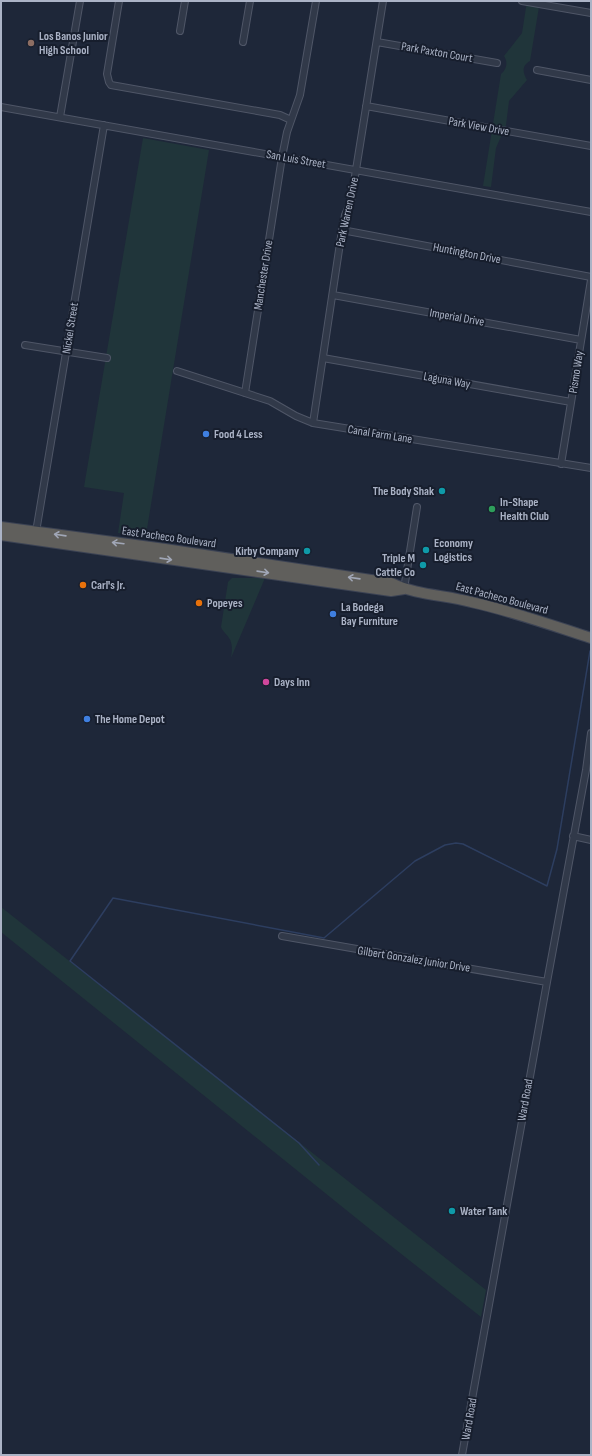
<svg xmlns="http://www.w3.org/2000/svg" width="592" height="1456" viewBox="0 0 592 1456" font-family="'Sofia Sans Condensed',sans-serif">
  <rect width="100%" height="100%" fill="#1e2739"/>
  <!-- green -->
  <path fill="#20353a" d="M 527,1 L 540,1 L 530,61 C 521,66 523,73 527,80 L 509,101 L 506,125 L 496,148 L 491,187 L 483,186 L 501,74 C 507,69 508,62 504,56 L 522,33 Z
    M 143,138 L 209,150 L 146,535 L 141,537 L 118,533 L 124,493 L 84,487 Z
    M 232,578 L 265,578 L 231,658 C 232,652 233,643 229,638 C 226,633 223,632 221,627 L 228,582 Z
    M 1,907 L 486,1290 L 481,1317 L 371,1230 L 1,932 Z"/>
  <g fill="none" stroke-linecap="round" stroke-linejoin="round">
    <!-- stream -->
    <path stroke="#2d3e60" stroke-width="1.5" d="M 319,1165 L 299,1143 L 70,961 L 113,898 L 324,938 L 415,861 L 445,845 L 456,843 L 463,844 L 547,886 L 557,849 L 590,651"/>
    <!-- minor casing -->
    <g stroke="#4f5667" stroke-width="8">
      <path id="minor" d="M 119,1 L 107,74 L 109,82 L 111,85 L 280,115 L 291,120
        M 522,1 L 591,13
        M 180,31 L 185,1
        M 243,42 L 250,1
        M 377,42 L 497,63
        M 537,70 L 591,80
        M 366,106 L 591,146
        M 1,107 L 591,212
        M 60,117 L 80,1
        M 342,230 L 591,277
        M 333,295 L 581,340
        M 25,345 L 107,358
        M 323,358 L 571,402
        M 177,371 L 270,401 L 296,416 L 313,423 L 591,468
        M 245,393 L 282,157 L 287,132 L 300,95 L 316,1
        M 313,423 L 342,230 L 345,215 L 351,201 L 383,1
        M 561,464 L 591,280
        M 36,532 L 104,125
        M 404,589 L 417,507
        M 573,836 L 591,840
        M 282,936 L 547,982
        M 462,1455 L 547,982 L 586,770 L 591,733"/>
    </g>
    <!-- trunk casing -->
    <g stroke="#3c4354" stroke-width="12">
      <path id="trunk" d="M 1,527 L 165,549 L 391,583 C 416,595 445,595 471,602 C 512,611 551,625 591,638
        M 1,535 L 391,591 L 404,589"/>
    </g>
    <!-- minor -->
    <use href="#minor" stroke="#313949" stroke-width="6"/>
    <!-- trunk -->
    <use href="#trunk" stroke="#605f5c" stroke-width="10"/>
  </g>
  <!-- one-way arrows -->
  <defs><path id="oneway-shaft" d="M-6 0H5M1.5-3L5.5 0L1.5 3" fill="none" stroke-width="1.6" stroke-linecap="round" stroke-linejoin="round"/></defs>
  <g stroke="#a0a6b6">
    <use href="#oneway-shaft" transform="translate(60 535) rotate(-172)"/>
    <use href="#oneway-shaft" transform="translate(118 543) rotate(-173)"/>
    <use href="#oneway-shaft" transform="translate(166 559) rotate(8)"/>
    <use href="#oneway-shaft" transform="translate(263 572) rotate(8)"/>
    <use href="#oneway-shaft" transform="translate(354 578) rotate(-172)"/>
  </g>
  <!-- markers -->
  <circle fill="#8d6e63" stroke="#171e2d" stroke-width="1.5" cx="31" cy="43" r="4"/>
  <g fill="#3f7fe0" stroke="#171e2d" stroke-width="1.5">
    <circle cx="206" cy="434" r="4"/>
    <circle cx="333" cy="614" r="4"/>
    <circle cx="87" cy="719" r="4"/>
  </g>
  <g fill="#0f9aa8" stroke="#171e2d" stroke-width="1.5">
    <circle cx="442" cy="491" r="4"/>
    <circle cx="426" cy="550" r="4"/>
    <circle cx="307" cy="551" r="4"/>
    <circle cx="423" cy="565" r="4"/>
    <circle cx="452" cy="1211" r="4"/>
  </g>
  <circle fill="#2e9e5b" stroke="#171e2d" stroke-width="1.5" cx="492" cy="509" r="4"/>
  <g fill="#e8710a" stroke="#171e2d" stroke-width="1.5">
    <circle cx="83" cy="585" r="4"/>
    <circle cx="199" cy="603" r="4"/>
  </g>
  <circle fill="#d1479c" stroke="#171e2d" stroke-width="1.5" cx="266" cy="682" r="4"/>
  <g text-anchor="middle" stroke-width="4" stroke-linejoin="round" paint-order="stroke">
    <!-- poi labels -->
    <g font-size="12" font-weight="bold" fill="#abb3c6" stroke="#171e2d" text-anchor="start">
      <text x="39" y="40">Los Banos Junior<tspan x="39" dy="14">High School</tspan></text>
      <text x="214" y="438">Food 4 Less</text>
      <text x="434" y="495" text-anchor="end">The Body Shak</text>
      <text x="500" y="506">In-Shape<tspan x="500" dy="14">Health Club</tspan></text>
      <text x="434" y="547">Economy<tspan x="434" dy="14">Logistics</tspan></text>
      <text x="299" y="555" text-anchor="end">Kirby Company</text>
      <text x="415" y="562" text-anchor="end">Triple M<tspan x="415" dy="14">Cattle Co</tspan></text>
      <text x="91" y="589">Carl's Jr.</text>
      <text x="207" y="607">Popeyes</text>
      <text x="341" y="611">La Bodega<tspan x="341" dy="14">Bay Furniture</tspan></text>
      <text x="274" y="686">Days Inn</text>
      <text x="95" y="723">The Home Depot</text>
      <text x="460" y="1215">Water Tank</text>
    </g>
    <!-- street labels -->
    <g font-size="12" fill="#abb3c6" stroke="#171e2d">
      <text transform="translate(437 52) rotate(10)" y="4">Park Paxton Court</text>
      <text transform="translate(479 126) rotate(10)" y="4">Park View Drive</text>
      <text transform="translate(296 159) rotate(10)" y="4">San Luis Street</text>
      <text transform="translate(347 212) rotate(-78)" y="4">Park Warren Drive</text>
      <text transform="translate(467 253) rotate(11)" y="4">Huntington Drive</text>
      <text transform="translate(263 275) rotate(-81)" y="4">Manchester Drive</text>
      <text transform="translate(457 317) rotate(10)" y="4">Imperial Drive</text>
      <text transform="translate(70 328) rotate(-81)" y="4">Nickel Street</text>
      <text transform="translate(576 372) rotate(-81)" y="4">Pismo Way</text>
      <text transform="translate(447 380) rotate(10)" y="4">Laguna Way</text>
      <text transform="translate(380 434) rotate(9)" y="4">Canal Farm Lane</text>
      <text transform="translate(169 537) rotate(8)" y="4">East Pacheco Boulevard</text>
      <text transform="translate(502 598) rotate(15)" y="4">East Pacheco Boulevard</text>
      <text transform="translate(414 959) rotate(9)" y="4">Gilbert Gonzalez Junior Drive</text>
      <text transform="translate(525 1100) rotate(-80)" y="4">Ward Road</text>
      <text transform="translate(469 1419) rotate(-80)" y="4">Ward Road</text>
    </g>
  </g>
  <!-- border -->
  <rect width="592" height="1456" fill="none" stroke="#abb3c6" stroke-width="4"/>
</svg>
